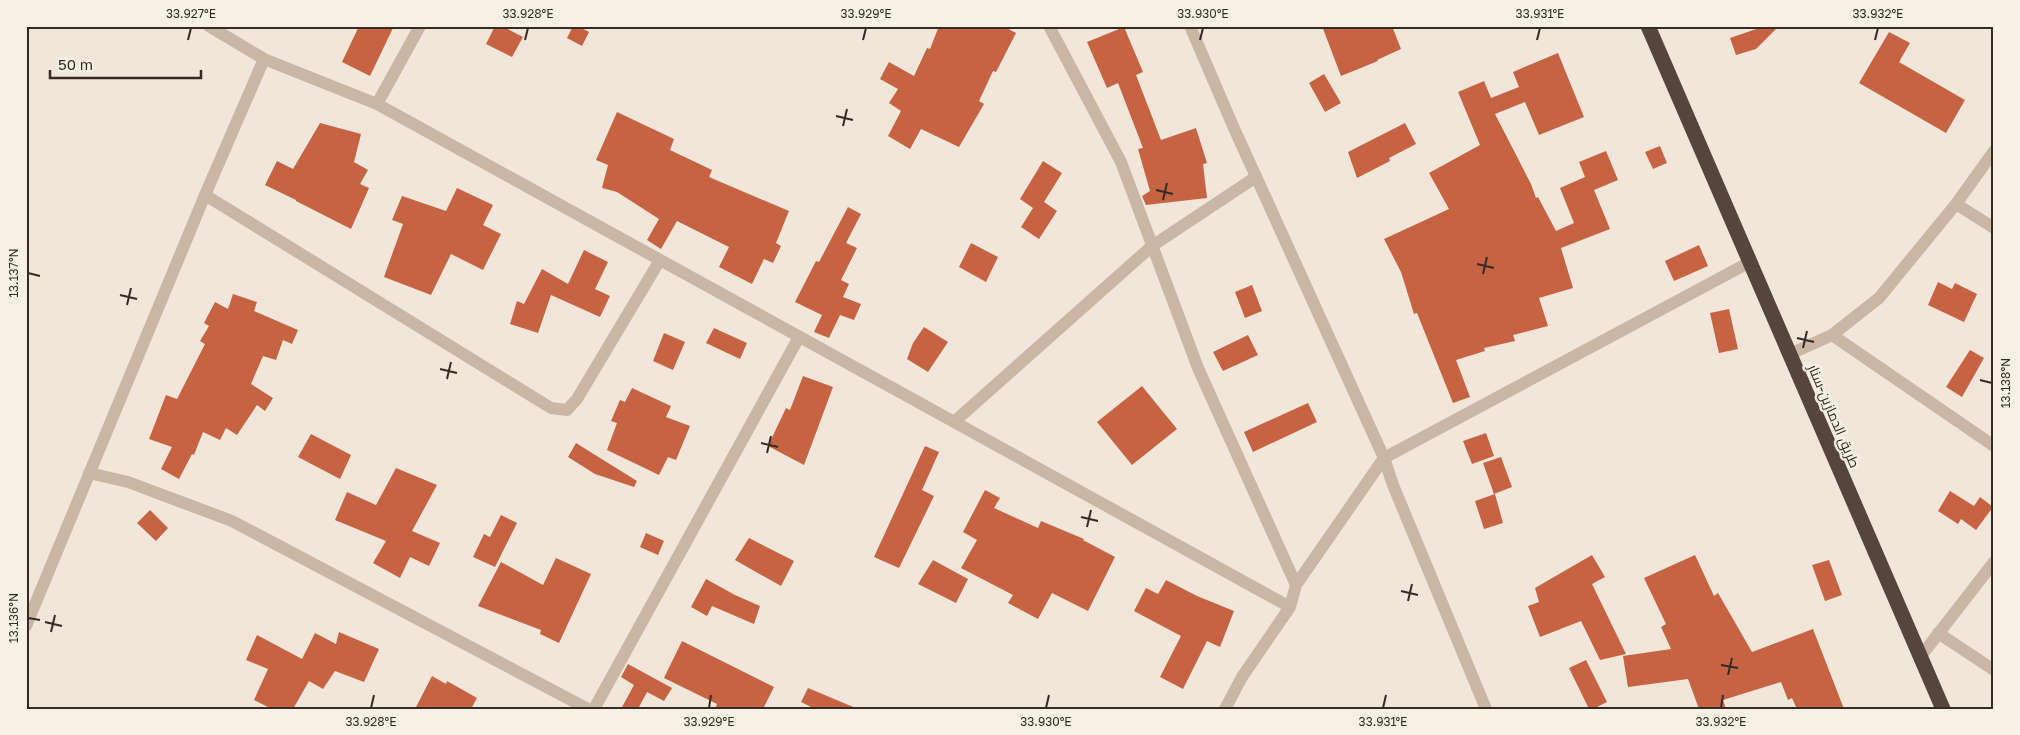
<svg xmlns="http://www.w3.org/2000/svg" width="2020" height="735" viewBox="0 0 2020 735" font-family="'Golos Text',Cairo,sans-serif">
  <rect width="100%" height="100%" fill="#f1e6d9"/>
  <!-- building -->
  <path fill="#c66342" d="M 359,26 L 394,26 L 370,76 L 342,62 Z
    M 495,26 L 502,26 L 523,37 L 512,57 L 486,44 Z
    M 573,26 L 578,26 L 589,32 L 582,46 L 567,38 Z
    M 939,26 L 1003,26 L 1016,33 L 996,72 L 993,71 L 979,101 L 984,104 L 959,147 L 921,129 L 910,149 L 888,136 L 901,111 L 889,103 L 898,89 L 880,79 L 889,62 L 914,76 L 927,48 L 930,49 Z
    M 1322,26 L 1392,26 L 1401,49 L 1377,60 L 1378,61 L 1341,76 Z
    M 1765,26 L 1779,26 L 1756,49 L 1736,55 L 1730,38 Z
    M 1124,27 L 1143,72 L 1136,75 L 1161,140 L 1196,128 L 1207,163 L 1203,164 L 1207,198 L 1146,205 L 1142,196 L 1150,191 L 1138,149 L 1143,148 L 1118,83 L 1107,88 L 1087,42 Z
    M 1889,32 L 1910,43 L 1899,62 L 1965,100 L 1946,133 L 1859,83 Z
    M 1558,53 L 1584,117 L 1539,135 L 1525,102 L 1495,114 L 1531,184 L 1536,198 L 1538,197 L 1556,231 L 1574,223 L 1560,188 L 1585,177 L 1579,162 L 1606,151 L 1618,180 L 1594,190 L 1610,229 L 1561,248 L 1573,288 L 1539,298 L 1548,326 L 1513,335 L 1515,341 L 1484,348 L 1485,351 L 1456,360 L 1470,397 L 1453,403 L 1417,313 L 1414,314 L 1401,272 L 1384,239 L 1449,209 L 1429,173 L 1480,145 L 1458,92 L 1484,81 L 1491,98 L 1519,87 L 1513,72 Z
    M 1324,74 L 1341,103 L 1325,112 L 1309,83 Z
    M 617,112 L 674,139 L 670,150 L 712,170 L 709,177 L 789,211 L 776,243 L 781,246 L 773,263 L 764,259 L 752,284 L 719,267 L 729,247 L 677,221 L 661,249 L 647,240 L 659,219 L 617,192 L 602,188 L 608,165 L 596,160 Z
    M 320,123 L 361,134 L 354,162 L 368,170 L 360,184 L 369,188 L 351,229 L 296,201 L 296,200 L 265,185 L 277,161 L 293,169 Z
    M 1405,123 L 1416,144 L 1389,158 L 1390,161 L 1357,178 L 1348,152 Z
    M 1660,146 L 1667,163 L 1653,169 L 1645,152 Z
    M 1043,161 L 1062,173 L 1044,202 L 1057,211 L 1039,239 L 1021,227 L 1033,208 L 1020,199 Z
    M 457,188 L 493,205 L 483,225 L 501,234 L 483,270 L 451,254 L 431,295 L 384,277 L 403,224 L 392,220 L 402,196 L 446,211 Z
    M 848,207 L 861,214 L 846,243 L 857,248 L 841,280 L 849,284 L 843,297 L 861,304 L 854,320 L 840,315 L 829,338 L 814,332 L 822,315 L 795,302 L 816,261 L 819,262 Z
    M 971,243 L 998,257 L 986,282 L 959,267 Z
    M 1699,245 L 1708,266 L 1674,281 L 1665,261 Z
    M 584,250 L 608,262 L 595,289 L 610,296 L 600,317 L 551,295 L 538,333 L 510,324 L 517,301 L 524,304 L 542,269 L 568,284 Z
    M 1938,282 L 1952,289 L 1955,283 L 1977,294 L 1964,322 L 1928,305 Z
    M 1252,285 L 1262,311 L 1245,318 L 1235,292 Z
    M 233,294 L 257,302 L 254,311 L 298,330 L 292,344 L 283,340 L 276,360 L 263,356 L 251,384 L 273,398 L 265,411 L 257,405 L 237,435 L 226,428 L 220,440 L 203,432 L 194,455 L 192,454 L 179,479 L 161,469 L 172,447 L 149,439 L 166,395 L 177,399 L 205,344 L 200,341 L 209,326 L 204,323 L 215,302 L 228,309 Z
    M 1729,309 L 1738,349 L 1719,353 L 1710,313 Z
    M 924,327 L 948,342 L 928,372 L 907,359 L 913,343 Z
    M 714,328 L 747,343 L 740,359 L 706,343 Z
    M 664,333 L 685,342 L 673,370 L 653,361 Z
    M 1248,335 L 1258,355 L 1223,371 L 1213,352 Z
    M 1970,350 L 1984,358 L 1962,397 L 1946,387 Z
    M 803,376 L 833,387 L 804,465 L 768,446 L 786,408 L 790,410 Z
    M 1142,386 L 1177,429 L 1132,465 L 1097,422 Z
    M 632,388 L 671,406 L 666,417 L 690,426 L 676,460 L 668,457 L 659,475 L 607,450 L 617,423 L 611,421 L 620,400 L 625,402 Z
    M 1308,403 L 1317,422 L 1253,452 L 1244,432 Z
    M 1486,433 L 1494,456 L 1472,464 L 1463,441 Z
    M 311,434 L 351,455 L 340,479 L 298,457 Z
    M 576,443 L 637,481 L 634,487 L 595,474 L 568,457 Z
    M 925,446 L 939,452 L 922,490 L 934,496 L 899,568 L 874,557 Z
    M 1501,457 L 1512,487 L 1494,494 L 1483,463 Z
    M 396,468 L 437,485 L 412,531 L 440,543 L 429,566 L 410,557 L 400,578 L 373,563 L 386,541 L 335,520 L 347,492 L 376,505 Z
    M 985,490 L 1000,498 L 994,508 L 1038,528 L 1041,521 L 1084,539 L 1083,540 L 1115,557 L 1088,611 L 1052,593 L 1038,619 L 1008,603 L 1013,595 L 961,568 L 977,540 L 963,532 Z
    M 1950,491 L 1974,506 L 1980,497 L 1993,507 L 1976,530 L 1961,519 L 1958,524 L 1938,511 Z
    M 1495,494 L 1503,523 L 1484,529 L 1475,501 Z
    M 150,510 L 168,528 L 156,541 L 137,523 Z
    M 501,515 L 517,523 L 495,567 L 473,557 L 484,534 L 490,537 Z
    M 646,533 L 664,541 L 658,555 L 640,547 Z
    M 749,538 L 794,561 L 781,586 L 735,560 Z
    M 1592,555 L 1605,577 L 1592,584 L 1626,654 L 1600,660 L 1581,621 L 1540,637 L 1528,606 L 1539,602 L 1535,588 Z
    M 1695,555 L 1714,596 L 1718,593 L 1752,652 L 1813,629 L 1844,709 L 1797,709 L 1792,698 L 1788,700 L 1781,682 L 1723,700 L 1726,709 L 1699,709 L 1688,679 L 1628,687 L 1623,656 L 1671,649 L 1661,627 L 1666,624 L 1644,578 Z
    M 556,558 L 591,574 L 559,643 L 540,634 L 541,630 L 478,606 L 501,562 L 543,585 Z
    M 933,560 L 968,579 L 956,603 L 918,584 Z
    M 1829,560 L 1842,595 L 1825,601 L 1812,565 Z
    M 706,579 L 735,595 L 760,606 L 754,624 L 712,606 L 707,616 L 691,607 Z
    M 1166,580 L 1197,596 L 1234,611 L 1220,647 L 1207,641 L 1183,689 L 1160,677 L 1181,636 L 1134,611 L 1146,588 L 1158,594 Z
    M 339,632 L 379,649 L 364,682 L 335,671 L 323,689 L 309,681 L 293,709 L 272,709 L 254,700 L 268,669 L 246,660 L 257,635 L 302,659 L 315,633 L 336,644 Z
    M 682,641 L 774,687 L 763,709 L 715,709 L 717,704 L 664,678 Z
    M 1586,660 L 1607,702 L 1593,709 L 1589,709 L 1569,668 Z
    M 628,664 L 672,688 L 664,701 L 647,692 L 638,709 L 621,709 L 634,685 L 621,677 Z
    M 432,676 L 446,684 L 447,681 L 477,698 L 471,709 L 415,709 Z
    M 808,688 L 858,709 L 815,709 L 801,702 Z"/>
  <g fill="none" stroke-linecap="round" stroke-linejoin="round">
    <!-- street -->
    <path stroke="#c9b6a5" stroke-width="12" d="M 209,26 L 264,59 L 377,104 L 1290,607
      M 1049,26 L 1121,162 L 1198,368 L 1296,585
      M 1190,26 L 1233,126 L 1384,458 L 1393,485 L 1486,709
      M 377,104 L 420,26
      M 205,195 L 551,408 L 567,410 L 577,399 L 660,260
      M 1956,204 L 1994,228
      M 1832,335 L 1994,446
      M 1790,354 L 1832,335 L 1879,298 L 1956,204 L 1994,151
      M 954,422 L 1152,246 L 1256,177
      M 89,473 L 128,482 L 232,521 L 588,709
      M 26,626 L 205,195 L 264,59
      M 1938,633 L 1994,670
      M 1921,656 L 1994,562
      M 594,709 L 799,337
      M 1225,709 L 1242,677 L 1290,607 L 1296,585 L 1384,458 L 1750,262"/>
    <!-- highway -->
    <path stroke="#56453d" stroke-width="15" d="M 1648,26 L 1943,709"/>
  </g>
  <!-- ticks -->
  <path fill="none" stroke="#352b26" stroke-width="2" d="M 188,40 L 191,28M 525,40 L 528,28M 863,40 L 866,28M 1200,40 L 1203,28M 1537,40 L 1540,28M 1875,40 L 1878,28M 836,116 L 853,120M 843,126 L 847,109M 1156,190 L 1173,194M 1163,200 L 1167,183M 1477,264 L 1494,268M 28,273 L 40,276M 1483,274 L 1487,257M 120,295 L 137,299M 127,305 L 131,288M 1797,338 L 1814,342M 1803,348 L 1807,331M 440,369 L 457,373M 447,379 L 451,362M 1980,380 L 1992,383M 761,443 L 778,447M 767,453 L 771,436M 1081,517 L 1098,521M 1087,527 L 1091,510M 1401,591 L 1418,595M 1408,601 L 1412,584M 28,618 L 40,620M 45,622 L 62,626M 51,632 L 55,615M 1721,665 L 1738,668M 1728,675 L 1732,658M 371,708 L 374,695M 709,708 L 711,695M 1046,708 L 1049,695M 1383,708 L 1386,695M 1721,708 L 1723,695"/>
  <g text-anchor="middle" stroke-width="5" stroke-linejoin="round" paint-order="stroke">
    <!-- street labels -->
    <g font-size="14" fill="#352b26" stroke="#f9f0e5">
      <text transform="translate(1834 416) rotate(67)" y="5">طريق الدمازين-سنار</text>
    </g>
  </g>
  <!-- border -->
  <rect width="2020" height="735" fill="none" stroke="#f9f0e5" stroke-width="55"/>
  <!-- scale -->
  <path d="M50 70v8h151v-8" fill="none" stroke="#352b26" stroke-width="2.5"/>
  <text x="58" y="70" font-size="15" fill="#352b26" stroke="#f9f0e5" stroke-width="4" paint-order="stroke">50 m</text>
  <rect x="28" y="28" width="1964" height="680" fill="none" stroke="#352b26" stroke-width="2"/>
  <g font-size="12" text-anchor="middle" fill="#352b26">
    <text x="191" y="18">33.927°E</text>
    <text x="528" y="18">33.928°E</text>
    <text x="866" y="18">33.929°E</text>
    <text x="1203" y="18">33.930°E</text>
    <text x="1540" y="18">33.931°E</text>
    <text x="1878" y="18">33.932°E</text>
    <text transform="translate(14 273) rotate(-90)" y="4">13.137°N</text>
    <text transform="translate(2006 383) rotate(-90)" y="4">13.138°N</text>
    <text transform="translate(14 618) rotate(-90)" y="4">13.136°N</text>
    <text x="371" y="726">33.928°E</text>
    <text x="709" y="726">33.929°E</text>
    <text x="1046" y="726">33.930°E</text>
    <text x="1383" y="726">33.931°E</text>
    <text x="1721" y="726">33.932°E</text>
  </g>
</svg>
